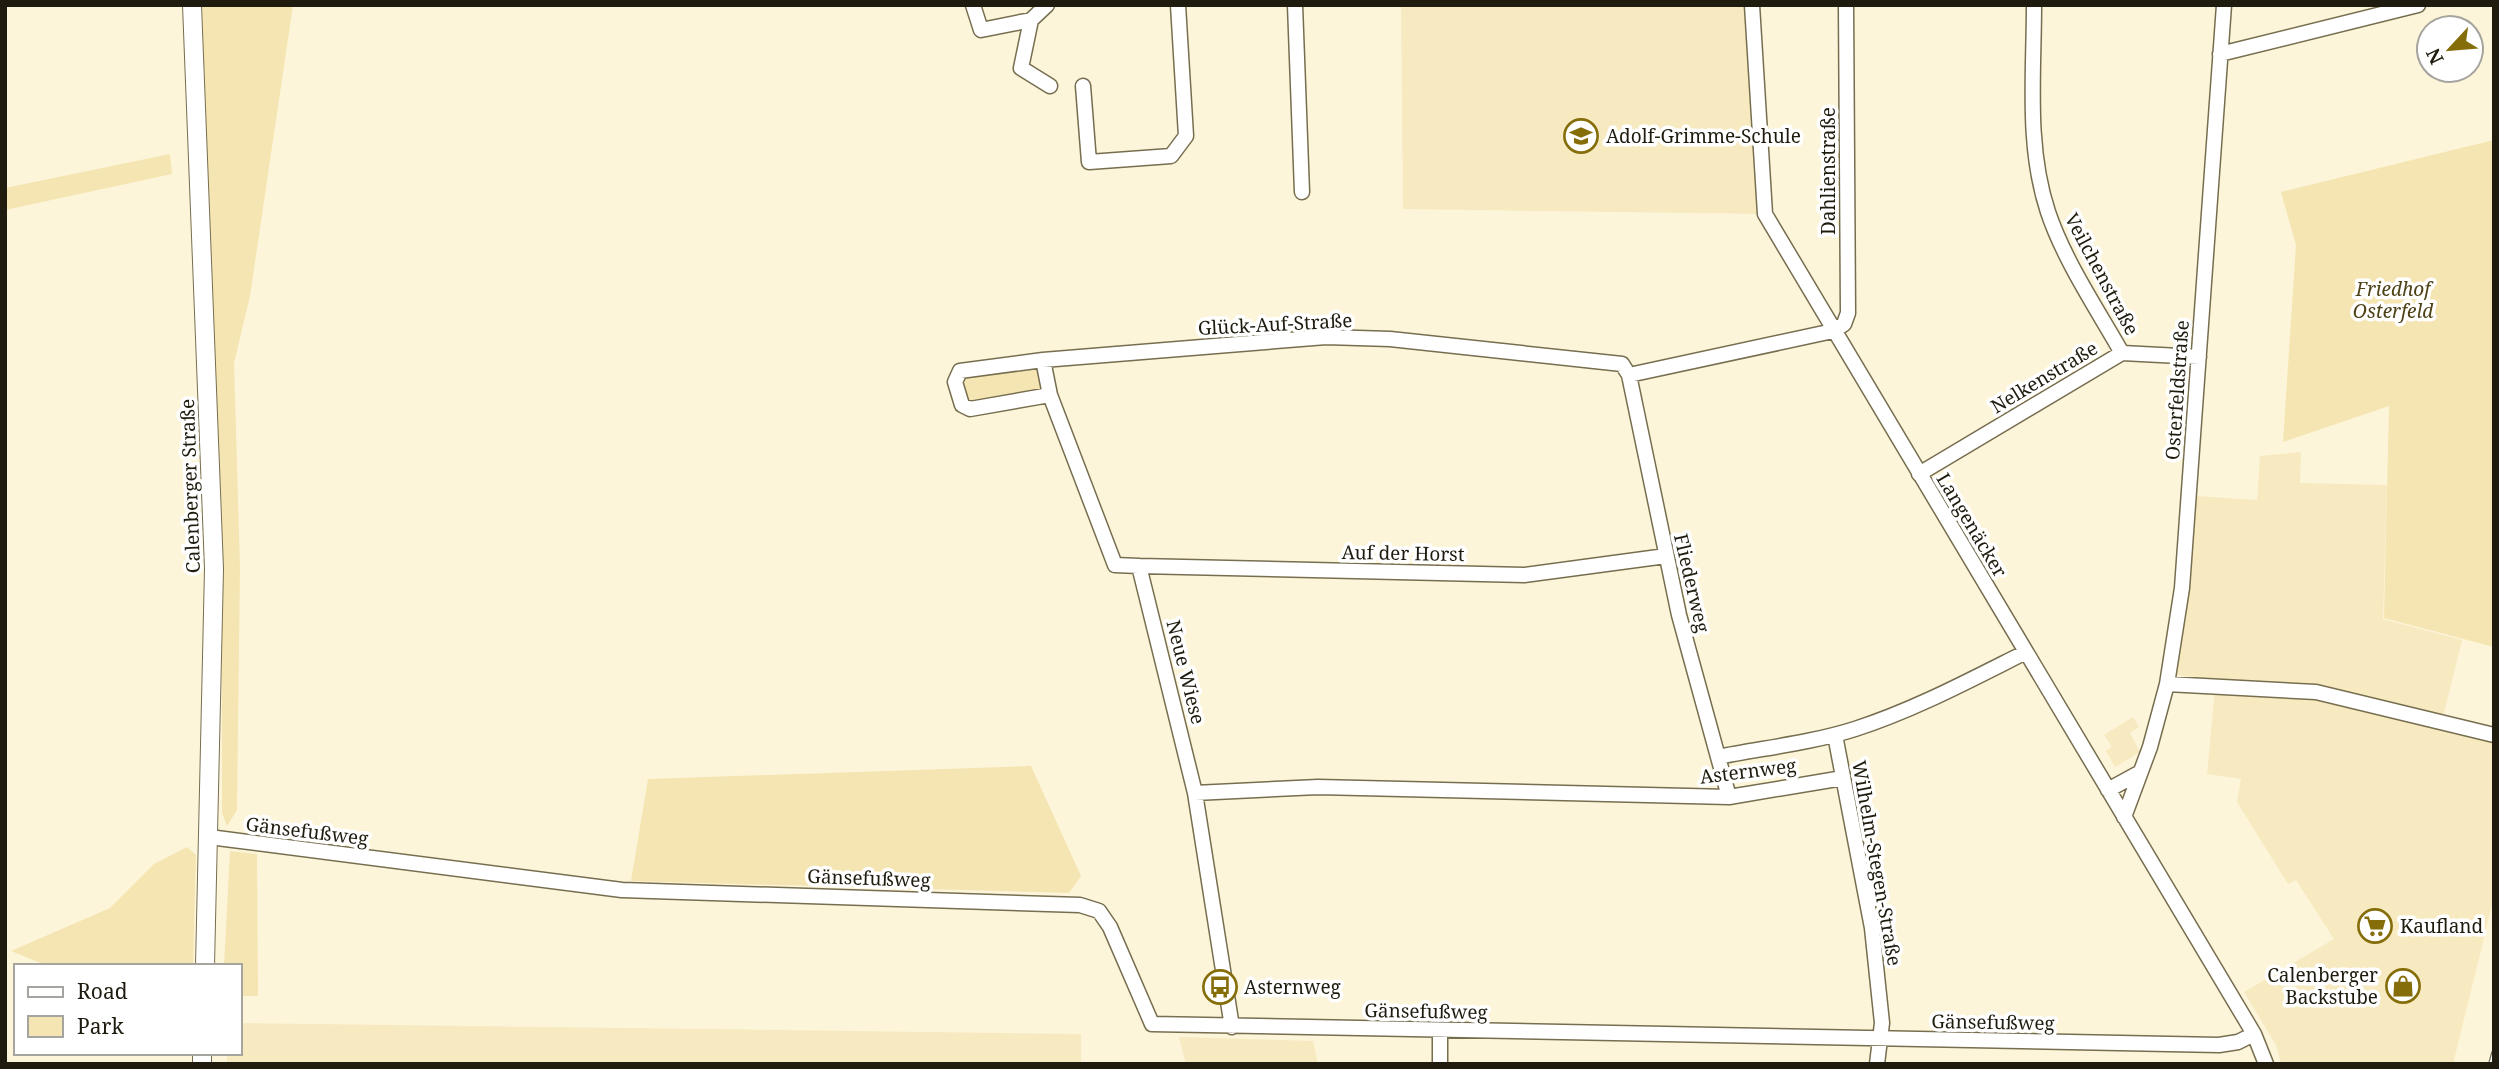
<svg xmlns="http://www.w3.org/2000/svg" width="2499" height="1069" viewBox="0 0 2499 1069" font-family="'Noto Serif',serif">
  <rect width="100%" height="100%" fill="#fdf5d9"/>
  <!-- built -->
  <path fill="#f7eac1" d="M 1401,5 L 1752,5 L 1765,214 L 1403,209 Z
    M 2301,452 L 2300,483 L 2387,485 L 2383,619 L 2462,640 L 2441,725 L 2494,737 L 2494,897 L 2453,1064 L 2281,1064 L 2276,1045 L 2244,992 L 2334,939 L 2296,880 L 2288,884 L 2237,802 L 2241,779 L 2207,774 L 2216,679 L 2176,675 L 2188,592 L 2196,496 L 2257,500 L 2260,456 Z
    M 2133,717 L 2139,727 L 2130,733 L 2140,752 L 2115,767 L 2106,751 L 2112,747 L 2104,735 Z
    M 240,1023 L 1081,1034 L 1081,1064 L 227,1064 L 227,1053 L 240,1053 Z
    M 1179,1037 L 1313,1041 L 1318,1064 L 1186,1064 Z"/>
  <!-- green -->
  <path fill="#f5e5b2" d="M 202,5 L 293,5 L 250,296 L 234,363 L 240,568 L 237,810 L 227,826 L 222,813 L 222,579 Z
    M 2494,140 L 2494,647 L 2384,618 L 2389,406 L 2283,442 L 2296,245 L 2281,192 Z
    M 170,154 L 172,174 L 5,210 L 5,188 Z
    M 1043,360 L 1050,395 L 962,405 L 960,371 Z
    M 1031,766 L 1081,876 L 1069,893 L 631,881 L 648,779 Z
    M 187,847 L 196,855 L 193,966 L 48,966 L 11,951 L 110,908 L 154,864 Z
    M 230,851 L 257,854 L 258,996 L 240,996 L 240,966 L 224,966 Z"/>
  <g fill="none" stroke-linecap="round" stroke-linejoin="round">
    <!-- minor casing -->
    <g stroke="#776e50" stroke-width="17">
      <path id="minor" d="M 973,5 L 981,30 L 1031,20
        M 1047,5 L 1031,20 L 1021,68 L 1050,86
        M 1295,5 L 1302,192
        M 1752,5 L 1765,214 L 2254,1034 L 2266,1064
        M 2034,5 C 2034,74 2026,146 2048,212 C 2064,260 2097,309 2122,353
        M 2220,54 L 2418,5
        M 1083,86 L 1089,162 L 1171,156 L 1186,136 L 1178,5
        M 1043,360 L 1050,395 L 1115,565 L 1139,566 L 1195,793 L 1232,1027
        M 1629,375 L 1833,331 L 1844,324 L 1848,313 L 1846,5
        M 1050,395 L 970,409 L 962,405 L 955,382 L 960,371 L 1043,360 L 1326,337 L 1390,339 L 1622,364 L 1629,375 L 1679,615 L 1729,797
        M 1919,474 L 2122,353 L 2199,357
        M 1139,566 L 1524,575 L 1666,556
        M 2167,684 L 2316,692 L 2494,735
        M 1835,735 L 1872,928 L 1882,1023 L 1877,1064
        M 1718,757 C 1763,748 1811,743 1855,729 C 1914,710 1970,680 2026,652
        M 2108,790 L 2139,773
        M 1195,793 L 1318,787 L 1729,797 L 1843,778
        M 2124,817 L 2150,747 L 2167,684 L 2182,588 L 2224,5
        M 209,837 L 622,890 L 1080,905 L 1099,911 L 1110,927 L 1152,1024 L 2219,1045 L 2238,1042 L 2254,1034
        M 1440,1064 L 1440,1031"/>
    </g>
    <!-- major casing -->
    <g stroke="#776e50" stroke-width="20">
      <path id="major" d="M 192,5 L 214,569 L 205,966
        M 202,1064 L 202,1053"/>
    </g>
    <!-- minor -->
    <use href="#minor" stroke="#fff" stroke-width="14"/>
    <!-- major -->
    <use href="#major" stroke="#fff" stroke-width="18"/>
    <!-- rail casing -->
    <g stroke="#746f5c" stroke-width="6">
      <path id="rail" d="M 2491,1064 L 2494,1053"/>
    </g>
    <!-- rail -->
    <use href="#rail" stroke="#fff" stroke-width="3.5" stroke-dasharray="10" stroke-linecap="butt"/>
  </g>
  <!-- icons -->
  <defs>
    <g id="school-ring" transform="scale(1.75)"><circle r="9.5" fill="#fff" stroke="#856d0a" stroke-width="1.5"/><path d="M0-5L7-2L0 1L-7-2ZM-4 1L0 2.5L4 1V4Q0 6-4 4Z" fill="#856d0a"/></g>
    <g id="supermarket-ring" transform="scale(1.75)"><circle r="9.5" fill="#fff" stroke="#856d0a" stroke-width="1.5"/><path d="M-6-5.5h2.5l.6 2H6L4.5 2H-2.5L-4.4-4H-6ZM-1.5 3.2a1.3 1.3 0 1 0 .1 0ZM3 3.2a1.3 1.3 0 1 0 .1 0Z" fill="#856d0a"/></g>
    <g id="shop-ring" transform="scale(1.75)"><circle r="9.5" fill="#fff" stroke="#856d0a" stroke-width="1.5"/><path d="M-5-2.5h2.3a2.7 3.5 0 0 1 5.4 0H5L5.5 6h-11ZM-1.5-2.5h3a1.5 2.3 0 0 0-3 0Z" fill="#856d0a"/></g>
    <g id="bus-ring" transform="scale(1.75)"><circle r="9.5" fill="#fff" stroke="#856d0a" stroke-width="1.5"/><path d="M-5-6H5V4H4V6H2V4H-2V6H-4V4H-5ZM-3.5-4V0h7V-4ZM-3.5 1.2v1.5H-2V1.2ZM2 1.2v1.5H3.5V1.2Z" fill="#856d0a"/></g>
  </defs>
  <g fill-rule="evenodd">
    <use href="#school-ring" x="1581" y="136"/>
    <use href="#supermarket-ring" x="2375" y="926"/>
    <use href="#shop-ring" x="2403" y="986"/>
    <use href="#bus-ring" x="1220" y="987"/>
  </g>
  <g text-anchor="middle" stroke-width="7" stroke-linejoin="round" paint-order="stroke">
    <!-- poi labels -->
    <g font-size="19" fill="#1f1c0f" stroke="#fff" text-anchor="start">
      <text x="1606" y="143">Adolf-Grimme-Schule</text>
      <text x="2400" y="933">Kaufland</text>
      <text x="2378" y="982" text-anchor="end">Calenberger<tspan x="2378" dy="22">Backstube</tspan></text>
      <text x="1244" y="994">Asternweg</text>
    </g>
    <!-- street labels -->
    <g font-size="19" fill="#1f1c0f" stroke="#fff">
      <text transform="translate(1828 171) rotate(-90)" y="7">Dahlienstraße</text>
      <text transform="translate(2102 274) rotate(62)" y="7">Veilchenstraße</text>
      <text transform="translate(1275 324) rotate(-3)" y="7">Glück-Auf-Straße</text>
      <text transform="translate(2044 377) rotate(-31)" y="7">Nelkenstraße</text>
      <text transform="translate(2177 390) rotate(-86)" y="7">Osterfeldstraße</text>
      <text transform="translate(190 486) rotate(-92)" y="7">Calenberger Straße</text>
      <text transform="translate(1972 525) rotate(59)" y="7">Langenäcker</text>
      <text transform="translate(1403 553) rotate(1)" y="7">Auf der Horst</text>
      <text transform="translate(1692 583) rotate(77)" y="7">Fliederweg</text>
      <text transform="translate(1186 672) rotate(76)" y="7">Neue Wiese</text>
      <text transform="translate(1748 771) rotate(-7)" y="7">Asternweg</text>
      <text transform="translate(307 831) rotate(7)" y="7">Gänsefußweg</text>
      <text transform="translate(1877 863) rotate(80)" y="7">Wilhelm-Stegen-Straße</text>
      <text transform="translate(869 878) rotate(2)" y="7">Gänsefußweg</text>
      <text transform="translate(1426 1011) rotate(1)" y="7">Gänsefußweg</text>
      <text transform="translate(1993 1022) rotate(1)" y="7">Gänsefußweg</text>
    </g>
    <!-- park labels -->
    <g font-size="19" font-style="italic" fill="#4d4116" stroke="#fff">
      <text x="2393" y="296">Friedhof<tspan x="2393" dy="22">Osterfeld</tspan></text>
    </g>
  </g>
  <!-- border -->
  <rect width="2499" height="1069" fill="none" stroke="#1f1c0f" stroke-width="14"/>
  <!-- legend -->
  <rect x="14" y="964" width="228" height="91" fill="#ffffff" stroke="#a5a49f" stroke-width="2"/>
  <rect x="28" y="987" width="35" height="10" fill="#ffffff" stroke="#a5a49f" stroke-width="2"/>
  <text x="77" y="999" font-size="21" fill="#1f1c0f">Road</text>
  <rect x="28" y="1016" width="35" height="21" fill="#f5e5b2" stroke="#a5a49f" stroke-width="2"/>
  <text x="77" y="1034" font-size="21" fill="#1f1c0f">Park</text>
  <!-- north arrow -->
  <g transform="translate(2450 49) rotate(244)"><circle r="33" fill="#ffffff" stroke="#a5a49f" stroke-width="2"/>
  <path d="M0-5L12 26L0 18L-12 26Z" fill="#856d0a"/>
  <text y="-10" font-size="19" font-weight="bold" text-anchor="middle" fill="#1f1c0f">N</text>
  </g>
</svg>
